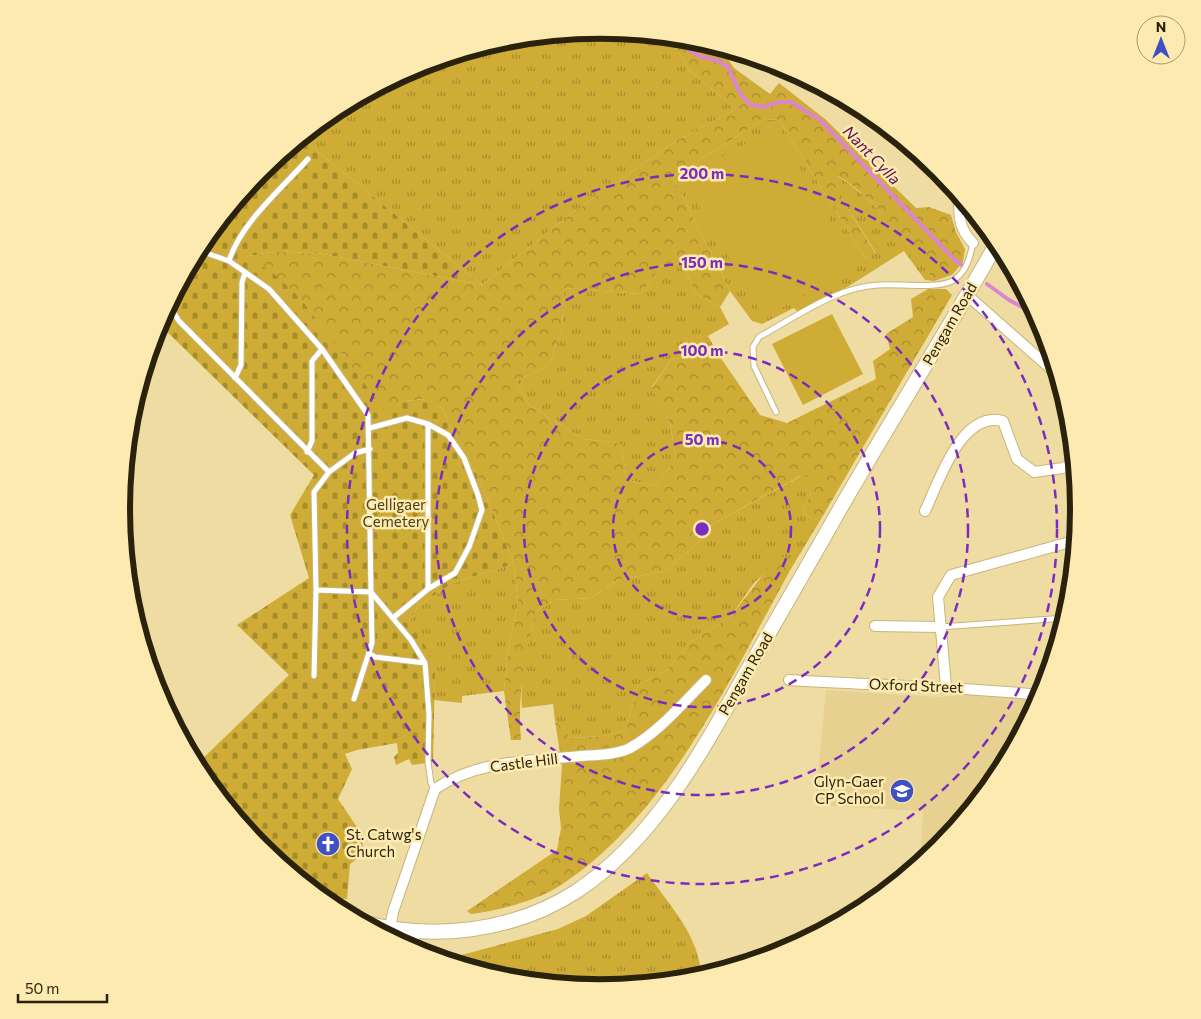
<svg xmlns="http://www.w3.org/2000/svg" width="1201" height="1019" viewBox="0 0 1201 1019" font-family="Commissioner,sans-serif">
  <defs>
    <pattern id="grass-tufts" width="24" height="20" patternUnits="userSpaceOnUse" patternTransform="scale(1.25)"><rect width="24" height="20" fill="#ceac36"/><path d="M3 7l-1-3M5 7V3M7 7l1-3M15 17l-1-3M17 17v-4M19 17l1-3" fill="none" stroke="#a78c2c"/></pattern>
    <pattern id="forest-crowns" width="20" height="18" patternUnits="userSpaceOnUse" patternTransform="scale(1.25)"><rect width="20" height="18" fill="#ceac36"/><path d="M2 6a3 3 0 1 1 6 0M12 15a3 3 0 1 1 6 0" fill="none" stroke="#a78c2c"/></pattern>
    <pattern id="cemetery-stones" width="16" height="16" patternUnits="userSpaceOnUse" patternTransform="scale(1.25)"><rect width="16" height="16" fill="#ceac36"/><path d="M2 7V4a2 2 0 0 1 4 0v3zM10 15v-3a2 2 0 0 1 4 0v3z" fill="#a78c2c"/></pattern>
  </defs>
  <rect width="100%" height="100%" fill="#efdca3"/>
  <!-- built -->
  <path fill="#e6d190" d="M 826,690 L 938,697 L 973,694 L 1039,701 L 999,776 L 939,849 L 920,865 L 923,811 L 815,805 Z"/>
  <!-- grass -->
  <path fill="url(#grass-tufts)" d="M 601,30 L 669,37 L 690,71 L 736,109 L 676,141 L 572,213 L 482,285 L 301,138 L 334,111 L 417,66 L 507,39 Z
    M 764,119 L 779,120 L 865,258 L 876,253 L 843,201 L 837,176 C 875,198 911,245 934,281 L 925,280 L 904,251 L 849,286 L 799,313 L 794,308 L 762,324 L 752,321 L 730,291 L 673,177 Z
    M 683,263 L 695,293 L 720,307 L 729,324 L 708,336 L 718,354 L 671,359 L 652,387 L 670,423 L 676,458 L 656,486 L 627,480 L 621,443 L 583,439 L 529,405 L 516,381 L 549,365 L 562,329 L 564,288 L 641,294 L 661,266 Z
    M 801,476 L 811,476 L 811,492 L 803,513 L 815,520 L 824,514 L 792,567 L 783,557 L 754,583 L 731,616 L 691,642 L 667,670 L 638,685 L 626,730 L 603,736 L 568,738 L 564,729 L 555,721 L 553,704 L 522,708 C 519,675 528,643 536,612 L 554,600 L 591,598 L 618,580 L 665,571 L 700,541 L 709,526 Z
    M 514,564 L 518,603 L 508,650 L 504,691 L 462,696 L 462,703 L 434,700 L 435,673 L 410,621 L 418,606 L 453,583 Z
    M 647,873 C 669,905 701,937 701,978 L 600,989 L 507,980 L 483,972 L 480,968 L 472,969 L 443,960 L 558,929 L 586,916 Z"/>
  <!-- forest -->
  <path fill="url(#forest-crowns)" d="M 669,37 L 707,43 L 726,56 L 734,68 L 770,94 L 779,83 L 825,119 L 916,208 L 929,207 L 951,215 L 956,232 L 965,249 L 963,262 L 952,275 L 934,281 C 912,247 874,197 838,176 L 843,201 L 876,254 L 865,258 L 779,120 L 764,119 L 673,177 L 730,291 L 720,307 L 695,293 L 683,263 L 661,266 L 641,294 L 564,288 L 562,329 L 549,365 L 516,381 L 529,405 L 583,439 L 621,443 L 627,480 L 656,486 L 676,458 L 670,423 L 652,388 L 671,359 L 718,354 L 760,415 L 787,423 L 876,379 L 873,361 L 890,349 L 886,334 L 913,317 L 911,299 L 928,289 L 946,289 L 952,295 L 824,514 L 815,520 L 803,513 L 811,492 L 811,477 L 800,476 L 709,526 L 700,541 L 665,571 L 618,580 L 591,598 L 554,600 L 536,612 C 525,654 517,697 521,740 L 511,740 L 504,691 L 508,650 L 518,603 L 514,564 L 478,476 L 456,440 L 443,409 L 427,399 L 403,401 L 385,412 L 301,299 L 244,257 L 276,251 L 323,254 L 482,285 L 572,213 L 676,141 L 736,109 L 690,71 Z
    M 783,557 L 792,567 C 731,677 668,815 561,885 C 539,900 497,911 471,914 L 467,911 L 557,850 L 561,828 L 559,809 L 562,765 L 555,721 L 564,729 L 569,738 L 603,736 L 626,730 L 638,685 L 667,670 L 691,642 L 731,616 L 772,563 Z"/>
  <!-- cemetery -->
  <path fill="url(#cemetery-stones)" d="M 301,138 L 482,285 L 323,254 L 276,251 L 245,257 L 271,271 L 301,299 L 385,411 L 403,401 L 428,399 L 443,409 L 456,440 L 478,476 L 514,564 L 453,583 L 418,606 L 410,621 L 427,649 L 435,673 L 433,762 L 412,765 L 409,759 L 396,765 L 394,757 L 398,753 L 397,743 L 357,750 L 345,754 L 352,769 L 338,799 L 363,836 L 362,855 L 350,864 L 347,899 L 321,898 L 261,848 L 202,776 L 196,765 L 289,675 L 237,625 L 309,578 L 290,515 L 314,475 L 159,324 L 202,243 L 262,170 Z"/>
  <!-- pitch -->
  <path fill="#ceac36" d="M 776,126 L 856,265 L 764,318 L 683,179 Z
    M 832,314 L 863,374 L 803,405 L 772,344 Z"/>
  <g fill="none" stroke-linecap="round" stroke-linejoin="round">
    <!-- stream -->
    <path stroke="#da86ce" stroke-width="4" d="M 687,39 L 686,48 L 699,56 L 718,61 L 728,67 L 740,93 L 749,104 L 763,107 L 780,102 L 791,102 L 820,120 L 956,261 L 966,268
      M 987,284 L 1009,300 L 1037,315"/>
    <!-- service casing -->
    <g stroke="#c7b57d" stroke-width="7">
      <path id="service" d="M 197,253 L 206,253 L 229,261 L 269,289 L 322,349 L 368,415 L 371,592 L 411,640 L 425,663 L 429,714 L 428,762 L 431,783 L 435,789
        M 229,261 C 240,224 282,188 308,159
        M 169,305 L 179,321 L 329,472 L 314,492 L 316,590 L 314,676
        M 235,378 L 241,365 L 242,282 L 245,273
        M 776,412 L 754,366 L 753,347 L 759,337 C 796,317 836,287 878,285 C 897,283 939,290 954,280 C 967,271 970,257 973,243
        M 370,428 L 407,418 L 428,424 L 448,435 L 464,458 L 478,495 L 482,510 L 469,547 L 455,573 L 428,589 L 428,424
        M 307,452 L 312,441 L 312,361 L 322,349
        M 329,472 L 355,453 L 370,449
        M 316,590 L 371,592 L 372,643 L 354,699
        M 393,618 L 428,589
        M 940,627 L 1066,618
        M 369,653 L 375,657 L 425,663"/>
    </g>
    <!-- minor casing -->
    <g stroke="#c7b57d" stroke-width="12">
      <path id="minor" d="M 959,194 C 959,215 958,228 973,243
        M 967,295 L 1058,375
        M 925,511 C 939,482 961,410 1003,421 L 1017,459 L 1034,472 L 1063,468 L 1075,462
        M 875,626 L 940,627
        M 789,680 C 874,685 958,687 1043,695
        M 946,686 L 938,597 L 951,575 L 1077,540
        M 390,928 L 393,912 L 435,789 C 477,760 532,761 581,756 C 596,755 616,755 630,748 C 659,732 683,703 706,680"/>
    </g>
    <!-- secondary casing -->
    <g stroke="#c7b57d" stroke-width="16">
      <path id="secondary" d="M 358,921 C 431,942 514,932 577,891 C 656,838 703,750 748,669 C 778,618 807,567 836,516 C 889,423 946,334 998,241
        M 394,940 L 415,933"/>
    </g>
    <!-- service -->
    <use href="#service" stroke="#fff" stroke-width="5"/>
    <!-- minor -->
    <use href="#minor" stroke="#fff" stroke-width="10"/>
    <!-- secondary -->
    <use href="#secondary" stroke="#fff" stroke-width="14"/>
  </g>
  <!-- distance rings -->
  <g fill="none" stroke="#7b2cbf" stroke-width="2.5" stroke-dasharray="9 6">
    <circle cx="702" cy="529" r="89"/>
    <circle cx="702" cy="529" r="178"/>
    <circle cx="702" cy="529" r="266"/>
    <circle cx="702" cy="529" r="355"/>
  </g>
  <!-- icons -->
  <defs>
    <g id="school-disc" transform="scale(1.25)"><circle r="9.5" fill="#4050c4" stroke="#fceab0"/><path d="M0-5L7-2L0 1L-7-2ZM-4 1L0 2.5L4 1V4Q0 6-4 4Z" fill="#fff"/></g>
    <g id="church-disc" transform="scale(1.25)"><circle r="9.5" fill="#4050c4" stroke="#fceab0"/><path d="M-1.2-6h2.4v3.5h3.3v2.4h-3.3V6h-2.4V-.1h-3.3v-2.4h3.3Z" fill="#fff"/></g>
  </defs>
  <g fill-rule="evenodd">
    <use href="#school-disc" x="902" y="791"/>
    <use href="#church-disc" x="328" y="844"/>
  </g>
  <g text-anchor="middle" stroke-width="5" stroke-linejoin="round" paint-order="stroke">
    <!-- street labels -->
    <g font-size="15" fill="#2a220c" stroke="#fceab0">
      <text transform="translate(950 324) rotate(-60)" y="5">Pengam Road</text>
      <text transform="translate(746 674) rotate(-60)" y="5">Pengam Road</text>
      <text transform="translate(916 686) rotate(2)" y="5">Oxford Street</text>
      <text transform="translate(524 763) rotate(-7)" y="5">Castle Hill</text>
    </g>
    <!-- park labels -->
    <g font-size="15" fill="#4e4010" stroke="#fceab0">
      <text x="396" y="510">Gelligaer<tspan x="396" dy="17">Cemetery</tspan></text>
    </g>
    <!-- poi labels -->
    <g font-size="15" fill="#2a220c" stroke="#fceab0" text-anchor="end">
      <text x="884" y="787">Glyn-Gaer<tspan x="884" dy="17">CP School</tspan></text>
      <text x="346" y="840" text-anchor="start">St. Catwg's<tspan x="346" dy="17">Church</tspan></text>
    </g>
    <!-- water labels -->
    <g font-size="16" font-style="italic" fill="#5e1358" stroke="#fceab0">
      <text transform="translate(872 155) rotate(46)" y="6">Nant Cylla</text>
    </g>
  </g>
  <!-- crop -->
  <path d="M0 0H1201V1019H0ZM130 509a470 470 0 1 1 940 0a470 470 0 1 1-940 0Z" fill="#fceab0" fill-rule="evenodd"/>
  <path fill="none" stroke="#2a220c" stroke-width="6" d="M130 509a470 470 0 1 1 940 0a470 470 0 1 1-940 0Z"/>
  <circle cx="702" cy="529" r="8" fill="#7b2cbf" stroke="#fceab0" stroke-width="2.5"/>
  <g font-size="15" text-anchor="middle" font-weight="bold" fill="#7b2cbf" stroke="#fceab0" stroke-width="5" stroke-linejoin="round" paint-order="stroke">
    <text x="702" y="179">200 m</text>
    <text x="702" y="268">150 m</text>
    <text x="702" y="356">100 m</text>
    <text x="702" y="445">50 m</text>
  </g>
  <!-- north arrow -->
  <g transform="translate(1161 40)"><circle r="24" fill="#fceab0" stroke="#a89a6e"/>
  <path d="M0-4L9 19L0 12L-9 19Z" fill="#4050c4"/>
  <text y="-8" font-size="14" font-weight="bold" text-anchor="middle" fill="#2a220c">N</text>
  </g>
  <!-- scale -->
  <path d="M18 994v8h89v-8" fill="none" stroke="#2a220c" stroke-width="2.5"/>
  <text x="25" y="994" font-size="15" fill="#2a220c" stroke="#fceab0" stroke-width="4" paint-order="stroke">50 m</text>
</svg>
